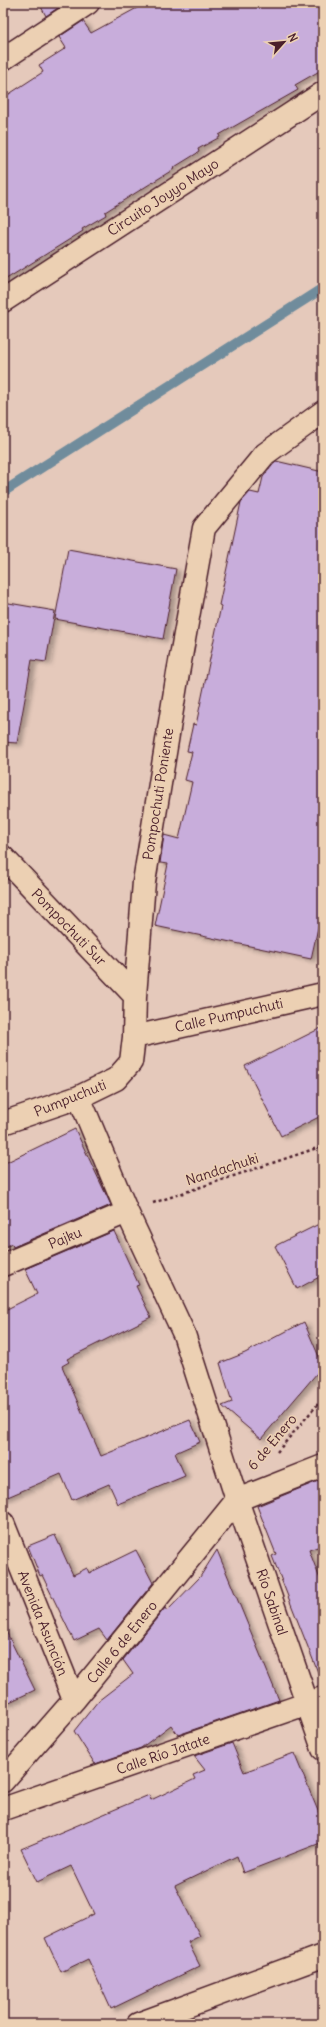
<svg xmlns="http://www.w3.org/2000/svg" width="326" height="2027" viewBox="0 0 326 2027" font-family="Delius,sans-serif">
  <defs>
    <filter id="shadow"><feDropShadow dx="4.5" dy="2.5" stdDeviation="2" flood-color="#0004"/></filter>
  </defs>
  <rect width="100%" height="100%" fill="#e5c9bb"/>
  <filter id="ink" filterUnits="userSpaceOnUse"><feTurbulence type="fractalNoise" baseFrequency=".025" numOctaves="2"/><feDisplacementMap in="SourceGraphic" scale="8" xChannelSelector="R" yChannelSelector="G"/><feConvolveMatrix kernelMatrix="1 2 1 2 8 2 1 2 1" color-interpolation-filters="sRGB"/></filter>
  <g filter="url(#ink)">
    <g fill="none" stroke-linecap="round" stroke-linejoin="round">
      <!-- stream -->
      <path stroke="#6f8c9c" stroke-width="10" d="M 3,492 L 323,288"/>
    </g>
    <!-- building -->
    <path fill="#c8addb" stroke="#4a1f2b" filter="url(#shadow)" d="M 39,3 L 65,3 L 46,16 Z
      M 146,3 L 323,3 L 323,69 L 295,85 L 298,90 L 219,135 L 220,137 L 198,149 L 199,152 L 173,168 L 174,169 L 105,212 L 106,215 L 82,229 L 83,231 L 3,281 L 3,98 L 43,72 L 39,65 L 66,48 L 59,37 L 83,21 L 91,33 Z
      M 276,461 L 323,472 L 323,905 L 311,959 L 155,926 L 168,864 L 160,863 L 164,835 L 179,839 L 192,782 L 185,780 L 192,752 L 187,751 L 193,724 L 196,725 L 221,606 L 219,605 L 241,502 L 250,492 L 259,494 L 263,477 Z
      M 68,549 L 176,569 L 163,639 L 55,619 Z
      M 3,602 L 55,611 L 46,662 L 32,660 L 17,743 L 3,742 Z
      M 323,1027 L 323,1115 L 281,1136 L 245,1066 Z
      M 75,1129 L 111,1205 L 13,1247 L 12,1244 L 3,1248 L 3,1164 Z
      M 323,1222 L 323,1275 L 297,1289 L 275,1246 Z
      M 114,1231 L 139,1285 L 136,1286 L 151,1317 L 67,1359 L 69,1362 L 62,1366 L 101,1456 L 190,1420 L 200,1442 L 175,1453 L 185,1476 L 118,1504 L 109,1484 L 72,1500 L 61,1474 L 3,1499 L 3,1311 L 37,1294 L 25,1269 Z
      M 304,1322 L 323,1366 L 261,1439 L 222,1406 L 232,1402 L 220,1363 L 245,1353 Z
      M 323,1479 L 323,1545 L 309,1550 L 323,1587 L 323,1680 L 321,1680 L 272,1556 L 276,1554 L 257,1506 Z
      M 55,1535 L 73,1575 L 87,1568 L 89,1573 L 136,1550 L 153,1583 L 107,1640 L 99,1629 L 74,1641 L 42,1575 L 40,1576 L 28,1546 Z
      M 217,1550 L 279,1700 L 178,1735 L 171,1725 L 141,1748 L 95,1764 L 74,1731 L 98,1701 L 133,1674 L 123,1660 L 165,1608 L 167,1611 L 200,1577 Z
      M 3,1625 L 35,1690 L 3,1705 Z
      M 232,1743 L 244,1772 L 294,1753 L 323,1823 L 323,1842 L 243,1873 L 237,1856 L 175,1886 L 200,1936 L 188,1942 L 200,1966 L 111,2009 L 88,1959 L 61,1972 L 45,1938 L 94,1914 L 71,1866 L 37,1882 L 21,1849 L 149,1795 L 151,1800 L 195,1779 L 193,1775 L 205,1770 L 194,1756 Z"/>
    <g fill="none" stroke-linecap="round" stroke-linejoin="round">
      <!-- street casing -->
      <g stroke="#4a1f2b" stroke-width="25">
        <path id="street" d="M 3,59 L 88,3
          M 3,301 L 323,93
          M 3,857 L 135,996
          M 134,1037 L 323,994
          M 79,1097 L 127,1212 L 184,1334 L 237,1500 L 323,1749
          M 3,1123 L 79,1097 L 116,1079 L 131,1062 L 134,1037 L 135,996 L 144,882 L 178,673 L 204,528 L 265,454 L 323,412
          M 3,1265 L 127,1212
          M 3,1523 L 74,1700
          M 3,1781 L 74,1700 L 237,1500 L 323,1466
          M 3,1809 L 323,1698
          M 138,2024 L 323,1956"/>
      </g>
      <!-- path -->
      <path stroke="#4a1f2b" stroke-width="2.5" stroke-dasharray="3 3" stroke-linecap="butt" d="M 153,1203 L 323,1146
        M 277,1452 L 323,1398"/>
      <!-- street -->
      <use href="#street" stroke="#ecd0b3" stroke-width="22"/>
    </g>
  </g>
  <g text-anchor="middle" stroke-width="3" stroke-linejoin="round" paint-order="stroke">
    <!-- street labels -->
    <g font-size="14" fill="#4a1f2b" stroke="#ecd0b3">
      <text transform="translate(163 197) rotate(-33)" y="5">Circuito Joyyo Mayo</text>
      <text transform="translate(158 794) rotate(-81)" y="5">Pompochuti Poniente</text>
      <text transform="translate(69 927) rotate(46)" y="5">Pompochuti Sur</text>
      <text transform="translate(229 1015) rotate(-13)" y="5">Calle Pumpuchuti</text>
      <text transform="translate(70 1098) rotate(-22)" y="5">Pumpuchuti</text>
      <text transform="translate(222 1169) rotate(-18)" y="5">Nandachuki</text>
      <text transform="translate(65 1238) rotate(-23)" y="5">Pajku</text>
      <text transform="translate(272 1442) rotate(-50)" y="5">6 de Enero</text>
      <text transform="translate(272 1602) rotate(71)" y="5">Río Sabinal</text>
      <text transform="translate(43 1623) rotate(68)" y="5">Avenida Asunción</text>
      <text transform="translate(122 1642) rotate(-51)" y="5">Calle 6 de Enero</text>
      <text transform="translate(163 1754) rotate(-19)" y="5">Calle Río Jatate</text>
    </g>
  </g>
  <!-- margin -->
  <rect width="326" height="2027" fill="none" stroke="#ecd0b3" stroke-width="16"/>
  <rect x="8" y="8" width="310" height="2011" fill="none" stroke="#4a1f2b" stroke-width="1.5" filter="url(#ink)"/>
  <!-- north arrow -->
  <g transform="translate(284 42) rotate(63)" stroke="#ecd0b3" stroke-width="3" paint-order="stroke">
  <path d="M0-3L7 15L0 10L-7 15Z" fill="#4a1f2b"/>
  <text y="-6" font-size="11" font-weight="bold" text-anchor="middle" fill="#4a1f2b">N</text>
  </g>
</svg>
